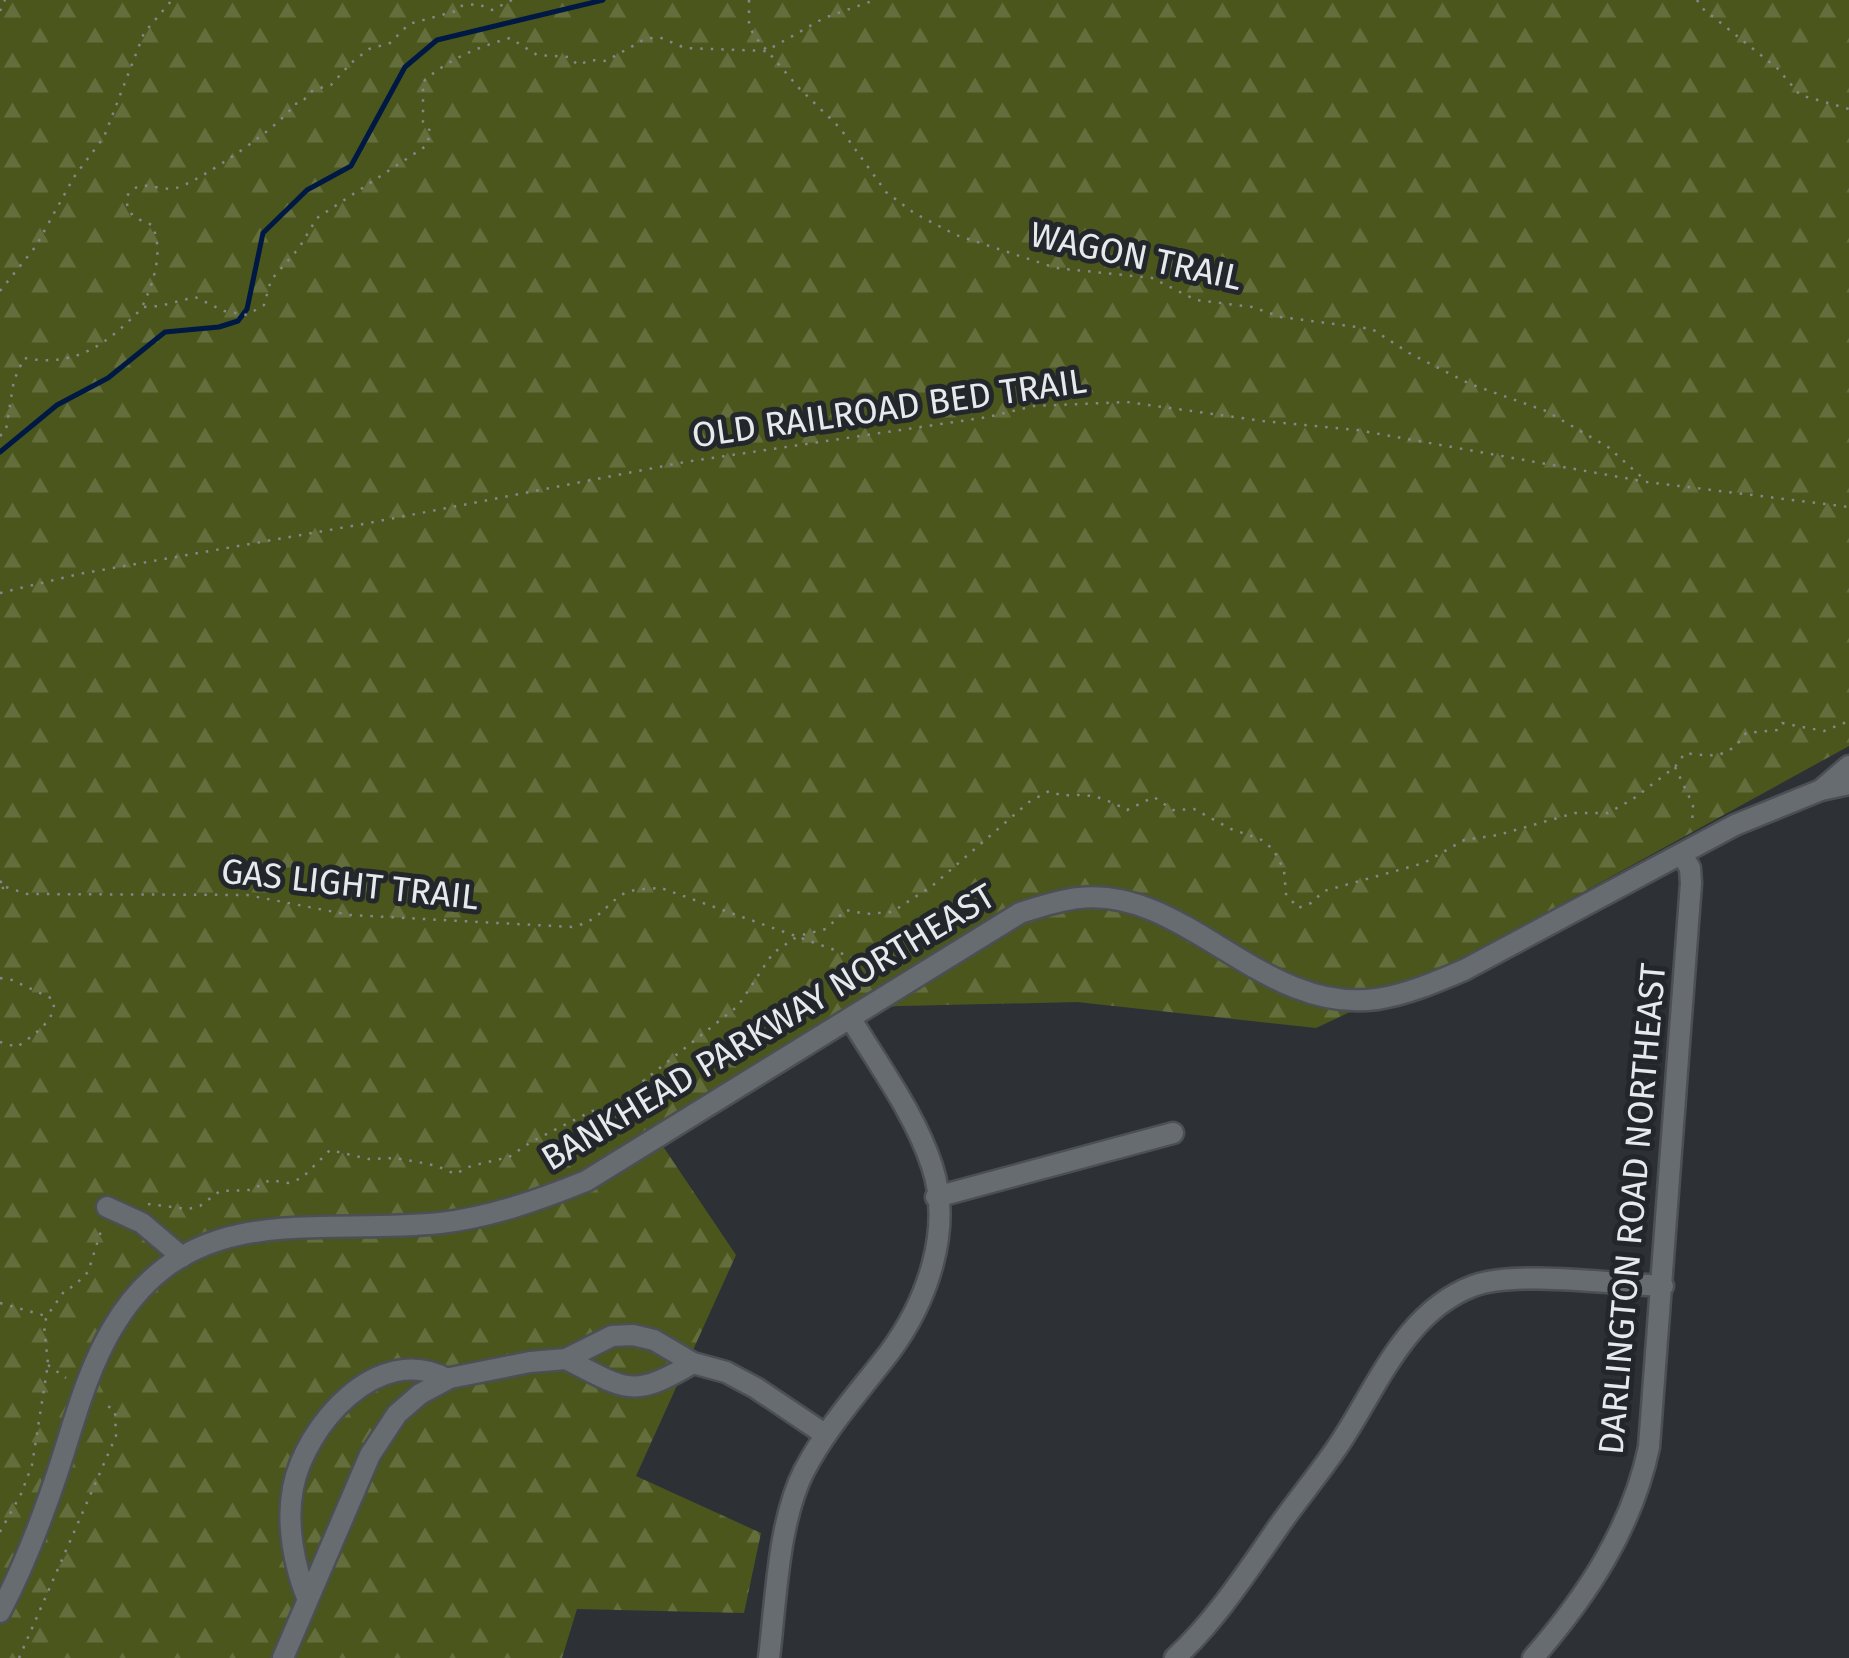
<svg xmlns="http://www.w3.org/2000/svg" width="1849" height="1658" viewBox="0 0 1849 1658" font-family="'Fira Sans',sans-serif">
  <defs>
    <pattern id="forest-firs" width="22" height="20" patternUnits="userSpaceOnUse" patternTransform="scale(2.5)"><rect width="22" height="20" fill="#4a561c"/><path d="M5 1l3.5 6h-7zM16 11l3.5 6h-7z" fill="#646e3d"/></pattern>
  </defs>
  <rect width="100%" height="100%" fill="#2d3136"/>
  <!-- forest -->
  <path fill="url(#forest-firs)" d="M 0,0 L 1849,0 L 1849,746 L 1454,963 L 1316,1028 L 1077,1002 L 858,1007 L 656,1136 L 736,1255 L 636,1476 L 761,1533 L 744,1613 L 577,1609 L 562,1658 L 0,1658 Z"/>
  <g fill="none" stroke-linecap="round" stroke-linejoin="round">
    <!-- stream -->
    <path stroke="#001844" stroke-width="5" d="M 0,452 L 57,405 L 108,378 L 165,332 L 219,327 L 238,321 L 247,309 L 263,233 L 307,190 L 351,166 L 405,67 L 437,40 L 603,0"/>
    <!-- minor casing -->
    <g stroke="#4c4f53" stroke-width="25">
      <path id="minor" d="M 1821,790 L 1849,766
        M 936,1197 L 1173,1133
        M 107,1207 L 142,1223 L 182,1257
        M 566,1359 C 626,1389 631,1400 693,1363
        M 308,1600 C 294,1567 286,1523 293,1488 C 305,1426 378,1341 447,1379
        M 0,1612 C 24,1567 42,1519 58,1471 C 74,1423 86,1373 112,1329 C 189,1197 315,1236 440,1223 C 491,1217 539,1200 586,1181 L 1020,913 C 1039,907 1059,900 1079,898 C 1186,886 1262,1015 1377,999 C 1408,994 1436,982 1464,970 L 1735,825 L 1821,790 L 1849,784
        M 283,1658 L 370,1455 L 397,1414 L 420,1394 L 450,1378 L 530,1362 L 566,1359 L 612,1336 L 633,1335 L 654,1340 L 693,1363 L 726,1372 L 756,1388 L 826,1435
        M 769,1658 C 776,1601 778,1522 804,1471 C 827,1427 859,1392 889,1353 C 927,1302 953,1230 932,1166 C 915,1114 879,1066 851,1019
        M 1175,1658 C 1216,1620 1247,1572 1279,1526 C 1298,1499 1319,1474 1338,1446 C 1376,1390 1404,1312 1473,1286 C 1514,1270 1614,1284 1663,1286
        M 1533,1658 C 1587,1596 1632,1528 1649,1447 L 1691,883 L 1690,868 L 1682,855"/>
    </g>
    <!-- path -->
    <path stroke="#84878b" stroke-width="2.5" stroke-dasharray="2.5 8" stroke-linecap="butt" d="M 749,0 L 749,27 L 757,39 L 799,88 L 840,128 L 886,192 L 914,213 L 956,235 L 1056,268 L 1152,278 L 1196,300 L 1252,307 L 1281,317 L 1372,329 L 1409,353 L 1470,384 L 1546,411 L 1608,447 L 1646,481
      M 1697,0 L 1702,8 L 1777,68 L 1800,95 L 1849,109
      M 0,11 L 5,0
      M 0,291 L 36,246 L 74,177 L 104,137 L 144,33 L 172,0
      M 143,305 C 154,281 164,251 152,225 C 138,219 125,216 127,196 C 141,176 156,192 176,188 C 196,184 287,122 294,104 L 301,103 L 313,90 L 331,85 L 351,63 L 369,49 L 390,43 L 409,24 L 456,11 L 460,6 L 478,4 L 492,10 L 512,0
      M 0,436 L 6,430 L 14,380 L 24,358 C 77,368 108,343 143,307 L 160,306 L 195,297 L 224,311 L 247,315 L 264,305 L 271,280 L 299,248 L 317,218 L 426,146 L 431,132 L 423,122 L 423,82 C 448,59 478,47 510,38 L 537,55 L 569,57 L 578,65 L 591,60 L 606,61 L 645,39 L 659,37 L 685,48 L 766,51 L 824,18 L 875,0
      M 0,593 L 79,574 L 369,523 L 685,462 L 988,417 L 1034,406 L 1127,402 L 1263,421 L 1357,430 L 1647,482 L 1849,507
      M 1675,767 L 1693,805 L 1692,824
      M 0,881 L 6,887 L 0,889
      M 6,887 L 27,894 L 247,895 L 350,915 L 572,927 C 598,921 601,910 620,896 C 631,888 649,889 661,888 L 832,949 L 858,961 L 877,977
      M 0,978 L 12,980 L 53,999 C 59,1019 32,1036 17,1047 L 0,1042
      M 148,1204 L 188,1209 L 200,1206 L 220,1191 L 251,1190 L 270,1180 L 288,1183 L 302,1178 L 330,1150 L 368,1159 L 395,1158 L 418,1162 L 437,1166 L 455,1174 L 471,1166 L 509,1157 L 531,1142 L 592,1111 L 608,1110 L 639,1091 L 642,1082 L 738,1006 L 773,953 L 798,936 L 826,929 L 846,910 L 866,914 L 892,912 L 932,886 L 1029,802 L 1049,791 C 1063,797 1067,795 1081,795 C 1097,795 1114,803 1127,810 L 1154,797 L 1173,810 L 1194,809 L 1231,829 L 1260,839 L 1273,849 L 1284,870 L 1286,894 L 1298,908 L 1311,903 L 1324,891 L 1424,863 L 1464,840 L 1498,835 L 1575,813 L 1608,813 L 1633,799 L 1675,767 L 1685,753 C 1714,757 1728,759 1746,733 L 1777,730 L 1782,723 L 1824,731 L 1849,721
      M 0,1303 L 46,1316
      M 48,1365 L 66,1378
      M 0,1532 L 21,1494 L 32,1465 L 48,1364 L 44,1325 L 47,1316 L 65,1290 L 74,1286 L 88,1272 L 102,1228
      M 19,1658 L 116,1436 L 115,1411 L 102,1402"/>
    <!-- minor -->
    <use href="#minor" stroke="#676c71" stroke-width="20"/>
  </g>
  <g text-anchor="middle" stroke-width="10" stroke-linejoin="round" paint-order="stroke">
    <!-- street labels -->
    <g font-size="35" fill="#e7eaed" stroke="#23272c">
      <text transform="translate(1136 256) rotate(12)" y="12">WAGON TRAIL</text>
      <text transform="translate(889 408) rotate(-8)" y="12">OLD RAILROAD BED TRAIL</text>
      <text transform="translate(350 884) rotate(6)" y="12">GAS LIGHT TRAIL</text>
      <text transform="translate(768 1027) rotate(-31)" y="12">BANKHEAD PARKWAY NORTHEAST</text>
      <text transform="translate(1632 1209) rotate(-85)" y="12">DARLINGTON ROAD NORTHEAST</text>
    </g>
  </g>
</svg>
